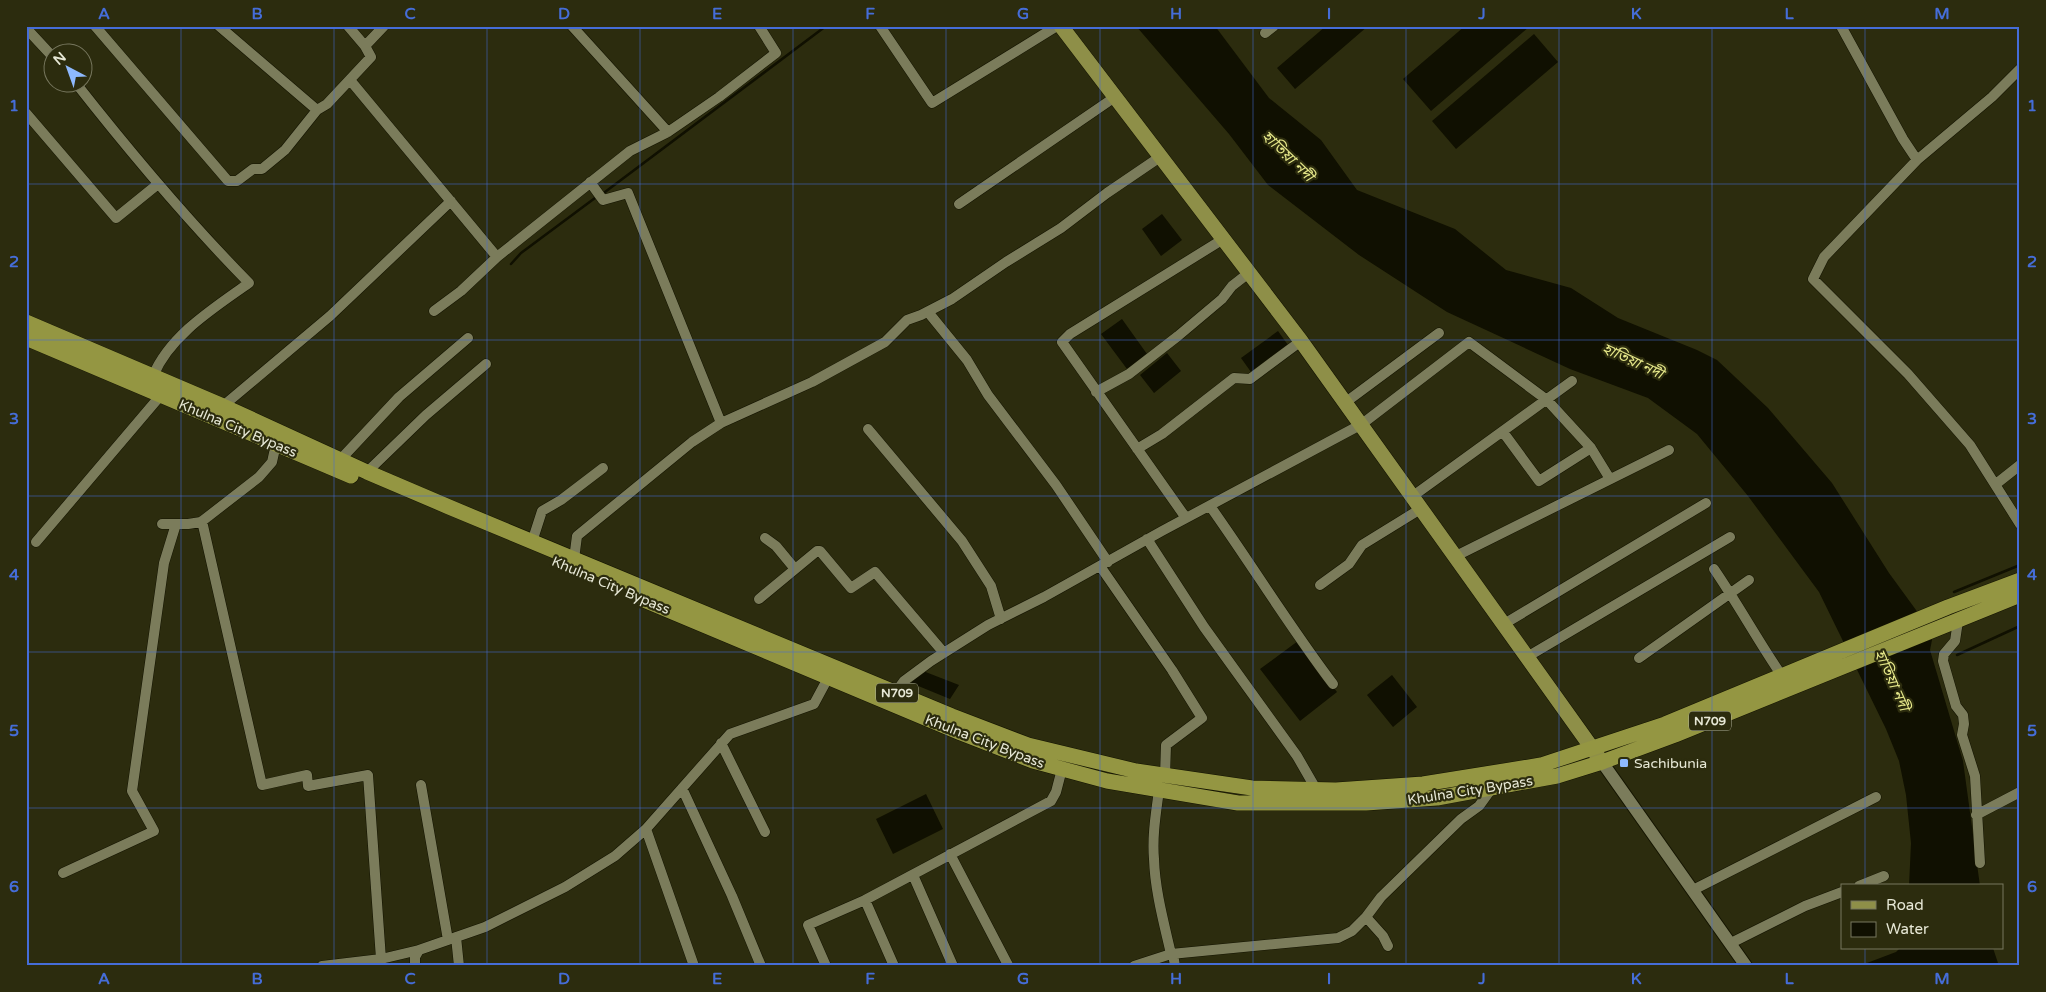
<svg xmlns="http://www.w3.org/2000/svg" width="2046" height="992" viewBox="0 0 2046 992" font-family="'Varela Round','Noto Sans Bengali',sans-serif">
  <rect width="100%" height="100%" fill="#2c2c0e"/>
  <!-- water -->
  <path fill="#101001" d="M 1136,26 L 1215,26 L 1269,98 L 1321,140 L 1357,190 L 1455,229 L 1506,270 L 1571,288 L 1618,318 L 1697,350 L 1717,360 L 1768,408 L 1832,483 L 1889,573 L 1916,610 L 1932,640 L 1930,650 L 1963,761 L 1980,886 L 1909,886 L 1911,843 L 1906,795 L 1899,761 L 1886,729 L 1819,592 L 1748,496 L 1697,434 L 1648,398 L 1570,369 L 1447,312 L 1359,255 L 1268,185 L 1229,134 Z
    M 1326,26 L 1368,26 L 1295,89 L 1277,68 Z
    M 1465,26 L 1529,27 L 1431,111 L 1403,79 Z
    M 1534,34 L 1558,62 L 1456,149 L 1432,121 Z
    M 1162,214 L 1182,240 L 1161,256 L 1142,229 Z
    M 1122,319 L 1147,354 L 1127,369 L 1101,334 Z
    M 1278,331 L 1288,345 L 1251,372 L 1241,358 Z
    M 1167,353 L 1181,371 L 1154,393 L 1140,375 Z
    M 1298,641 L 1337,692 L 1300,721 L 1260,669 Z
    M 923,671 L 959,685 L 950,699 L 911,683 Z
    M 1392,675 L 1417,707 L 1393,727 L 1367,695 Z
    M 926,794 L 943,829 L 893,854 L 876,819 Z
    M 1900,948 L 1993,948 L 1999,966 L 1859,966 L 1896,952 Z"/>
  <g fill="none" stroke-linecap="round" stroke-linejoin="round">
    <!-- stream -->
    <path stroke="#101001" stroke-width="2.5" d="M 605,192 L 826,26
      M 511,264 L 521,253 L 595,198
      M 1954,592 L 2020,565
      M 1957,655 L 2020,626"/>
    <!-- minor casing -->
    <g stroke="#141400" stroke-width="11">
      <path id="minor" d="M 95,26 L 228,181 L 237,181 L 253,169 L 262,169 L 285,150 L 317,110 L 327,104 L 371,57 L 365,46 L 384,26
        M 219,26 L 317,110
        M 348,26 L 365,46
        M 572,26 L 668,132
        M 880,26 L 932,103 L 1057,26
        M 1841,26 L 1903,139 L 1917,160
        M 26,28 L 52,56
        M 1265,33 L 1274,26
        M 2020,69 L 1992,97 L 1917,160 L 1824,257 L 1813,279 L 1908,374 L 1970,445 L 2020,524
        M 350,80 L 497,257
        M 75,82 C 130,152 187,220 249,283 C 214,308 170,335 153,376
        M 26,113 L 116,218 L 158,184
        M 959,204 L 1115,97
        M 434,311 L 461,291 L 497,257 L 630,151 L 668,132 L 719,97 L 776,53 L 759,26
        M 928,312 L 967,360 L 988,395 L 1056,485 L 1108,562
        M 1096,392 L 1129,374 L 1178,336 L 1222,299 L 1232,286 L 1250,272
        M 1346,402 L 1439,333
        M 223,406 L 330,316 L 451,201
        M 721,423 L 812,382 L 885,342 L 907,320 L 921,315 L 952,299 L 1006,262 L 1061,228 L 1107,193 L 1160,157
        M 868,429 L 962,541 L 991,586 L 1001,619
        M 1503,432 L 1539,481 L 1591,448
        M 1137,449 L 1162,434 L 1234,378 L 1250,379 L 1301,341
        M 340,460 L 399,397 L 468,338
        M 367,472 L 426,415 L 486,364
        M 1996,484 L 2020,465
        M 1413,496 L 1572,381
        M 1210,506 C 1252,565 1289,626 1333,684
        M 1186,518 L 1062,342 L 1070,334 L 1225,238
        M 202,521 L 262,785 L 307,775 L 308,786 L 368,775 L 381,959 L 419,950
        M 162,524 L 188,524 L 201,522 L 259,477 L 272,462 L 276,444
        M 765,538 L 776,546 L 795,569
        M 1147,539 L 1204,627 L 1297,756 L 1316,789
        M 36,542 L 161,395
        M 532,542 L 542,511 L 561,500 L 603,468
        M 1456,556 L 1669,450
        M 574,559 L 577,536 L 692,442 L 721,423 L 628,193 L 603,200 L 590,182
        M 1100,566 L 1172,670 L 1202,718 L 1166,745 L 1165,776
        M 1714,569 C 1738,604 1758,641 1782,676
        M 1320,585 L 1349,564 L 1362,545 L 1422,508
        M 759,599 L 817,551 L 820,551 L 851,588 L 875,572 L 944,653
        M 1958,621 L 1955,641 L 1944,654 L 1943,661 L 1956,706 L 1963,715 L 1964,724 L 1962,735 L 1975,776 L 1980,863
        M 1504,624 L 1706,503
        M 1527,657 L 1730,537
        M 1639,658 L 1749,580
        M 896,692 L 904,681 L 931,661 L 988,625 L 1044,597 L 1162,531 L 1362,424 L 1469,342 L 1547,400 L 1591,448 L 1610,479
        M 721,743 L 765,832
        M 421,785 L 448,940
        M 682,788 L 732,896 L 761,966
        M 1976,815 L 2020,792
        M 646,829 L 694,966
        M 950,854 L 1008,965
        M 63,873 L 154,831 L 132,791 L 164,563 L 176,524
        M 913,875 L 953,966
        M 1859,886 L 1884,876
        M 1693,890 L 1876,797
        M 1366,917 L 1383,936 L 1388,946
        M 456,937 L 459,966
        M 1731,943 L 1805,906 L 1842,892
        M 1171,954 L 1338,938 L 1352,931 L 1366,917 L 1381,897 L 1461,819 L 1479,806 L 1492,788
        M 1173,954 L 1175,966
        M 322,966 L 381,959
        M 415,966 L 415,957 L 419,950 L 485,927 L 565,887 L 615,856 L 646,829 L 730,734 L 814,704 L 828,678
        M 826,966 L 808,925 L 865,900
        M 894,966 L 865,900 L 1051,801 L 1056,792 L 1062,769
        M 1134,966 L 1171,954 C 1164,923 1155,891 1154,859 C 1152,836 1156,813 1159,790"/>
    </g>
    <!-- tertiary casing -->
    <g stroke="#141400" stroke-width="14">
      <path id="tertiary" d="M 1602,762 L 1746,966"/>
    </g>
    <!-- primary casing -->
    <g stroke="#141400" stroke-width="16">
      <path id="primary" d="M 1061,26 L 1301,341 L 1602,762"/>
    </g>
    <!-- trunk casing -->
    <g stroke="#141400" stroke-width="16">
      <path id="trunk" d="M 26,322 L 223,406 L 367,472 L 449,507 L 952,716 L 1028,745 L 1136,771 L 1252,788 L 1336,790 L 1423,784 L 1541,765 L 1665,724 L 1948,607 L 2020,580
        M 26,338 L 351,476
        M 644,600 L 961,733 L 1033,761 L 1107,781 L 1238,803 L 1366,803 L 1437,798 L 1557,776 L 1602,762 L 1675,735 L 2020,595"/>
    </g>
    <!-- minor -->
    <use href="#minor" stroke="#7b7c5b" stroke-width="10"/>
    <!-- tertiary -->
    <use href="#tertiary" stroke="#7b7c5b" stroke-width="12"/>
    <!-- primary -->
    <use href="#primary" stroke="#8e8f48" stroke-width="15"/>
    <!-- trunk -->
    <use href="#trunk" stroke="#949642" stroke-width="15"/>
  </g>
  <!-- grid -->
  <path fill="none" stroke="#456dd8" stroke-width="1" stroke-opacity="0.55" d="M 181,26 L 181,966M 334,26 L 334,966M 487,26 L 487,966M 640,26 L 640,966M 793,26 L 793,966M 946,26 L 946,966M 1100,26 L 1100,966M 1253,26 L 1253,966M 1406,26 L 1406,966M 1559,26 L 1559,966M 1712,26 L 1712,966M 1865,26 L 1865,886M 26,184 L 2020,184M 26,340 L 2020,340M 26,496 L 2020,496M 26,652 L 2020,652M 26,808 L 2020,808M 1865,948 L 1865,966"/>
  <!-- markers -->
  <rect fill="#8eb9fd" stroke="#2c2c0e" stroke-width="2" x="1619" y="758" width="10" height="10" rx="2.5"/>
  <g text-anchor="middle" stroke-width="4.5" stroke-linejoin="round" paint-order="stroke">
    <!-- shield labels -->
    <g fill="#2c2c0e" stroke="#afb09a" stroke-width="1">
      <rect x="876" y="683.5" width="42" height="19" rx="4"/>
      <rect x="1689" y="711.5" width="42" height="19" rx="4"/>
    </g>
    <g font-size="12" font-weight="bold" fill="#e7e8d6">
      <text x="897" y="697">N709</text>
      <text x="1710" y="725">N709</text>
    </g>
    <!-- street labels -->
    <g font-size="14" fill="#e7e8d6" stroke="#2c2c0e">
      <text transform="translate(238 428) rotate(23)" y="5">Khulna City Bypass</text>
      <text transform="translate(611 585) rotate(23)" y="5">Khulna City Bypass</text>
      <text transform="translate(985 741) rotate(21)" y="5">Khulna City Bypass</text>
      <text transform="translate(1470 790) rotate(-9)" y="5">Khulna City Bypass</text>
    </g>
    <!-- poi labels -->
    <g font-size="14" fill="#e7e8d6" stroke="#2c2c0e" text-anchor="start">
      <text x="1634" y="768">Sachibunia</text>
    </g>
    <!-- water labels -->
    <g font-size="15" font-style="italic" fill="#e6e88a" stroke="#2c2c0e">
      <text transform="translate(1288 156) rotate(44)" y="5">হাতিয়া নদী</text>
      <text transform="translate(1633 361) rotate(25)" y="5">হাতিয়া নদী</text>
      <text transform="translate(1892 680) rotate(66)" y="5">হাতিয়া নদী</text>
    </g>
  </g>
  <!-- border -->
  <rect width="2046" height="992" fill="none" stroke="#2c2c0e" stroke-width="55"/>
  <!-- legend -->
  <rect x="1841" y="884" width="162" height="65" fill="#2c2c0e" stroke="#77775e"/>
  <rect x="1851" y="901" width="25" height="8" fill="#8e8f48" stroke="#77775e"/>
  <text x="1886" y="910" font-size="15" fill="#e7e8d6">Road</text>
  <rect x="1851" y="922" width="25" height="15" fill="#101001" stroke="#77775e"/>
  <text x="1886" y="934" font-size="15" fill="#e7e8d6">Water</text>
  <!-- north arrow -->
  <g transform="translate(68 68) rotate(319)"><circle r="24" fill="#2c2c0e" stroke="#77775e"/>
  <path d="M0-4L9 19L0 12L-9 19Z" fill="#8eb9fd"/>
  <text y="-8" font-size="14" font-weight="bold" text-anchor="middle" fill="#e7e8d6">N</text>
  </g>
  <rect x="28" y="28" width="1990" height="936" fill="none" stroke="#456dd8" stroke-width="2"/>
  <g font-size="16" text-anchor="middle" font-weight="bold" fill="#456dd8">
    <text x="104" y="19">A</text>
    <text x="257" y="19">B</text>
    <text x="410" y="19">C</text>
    <text x="564" y="19">D</text>
    <text x="717" y="19">E</text>
    <text x="870" y="19">F</text>
    <text x="1023" y="19">G</text>
    <text x="1176" y="19">H</text>
    <text x="1329" y="19">I</text>
    <text x="1482" y="19">J</text>
    <text x="1636" y="19">K</text>
    <text x="1789" y="19">L</text>
    <text x="1942" y="19">M</text>
    <text x="14" y="111">1</text>
    <text x="2032" y="111">1</text>
    <text x="14" y="267">2</text>
    <text x="2032" y="267">2</text>
    <text x="14" y="424">3</text>
    <text x="2032" y="424">3</text>
    <text x="14" y="580">4</text>
    <text x="2032" y="580">4</text>
    <text x="14" y="736">5</text>
    <text x="2032" y="736">5</text>
    <text x="14" y="892">6</text>
    <text x="2032" y="892">6</text>
    <text x="104" y="984">A</text>
    <text x="257" y="984">B</text>
    <text x="410" y="984">C</text>
    <text x="564" y="984">D</text>
    <text x="717" y="984">E</text>
    <text x="870" y="984">F</text>
    <text x="1023" y="984">G</text>
    <text x="1176" y="984">H</text>
    <text x="1329" y="984">I</text>
    <text x="1482" y="984">J</text>
    <text x="1636" y="984">K</text>
    <text x="1789" y="984">L</text>
    <text x="1942" y="984">M</text>
  </g>
</svg>
